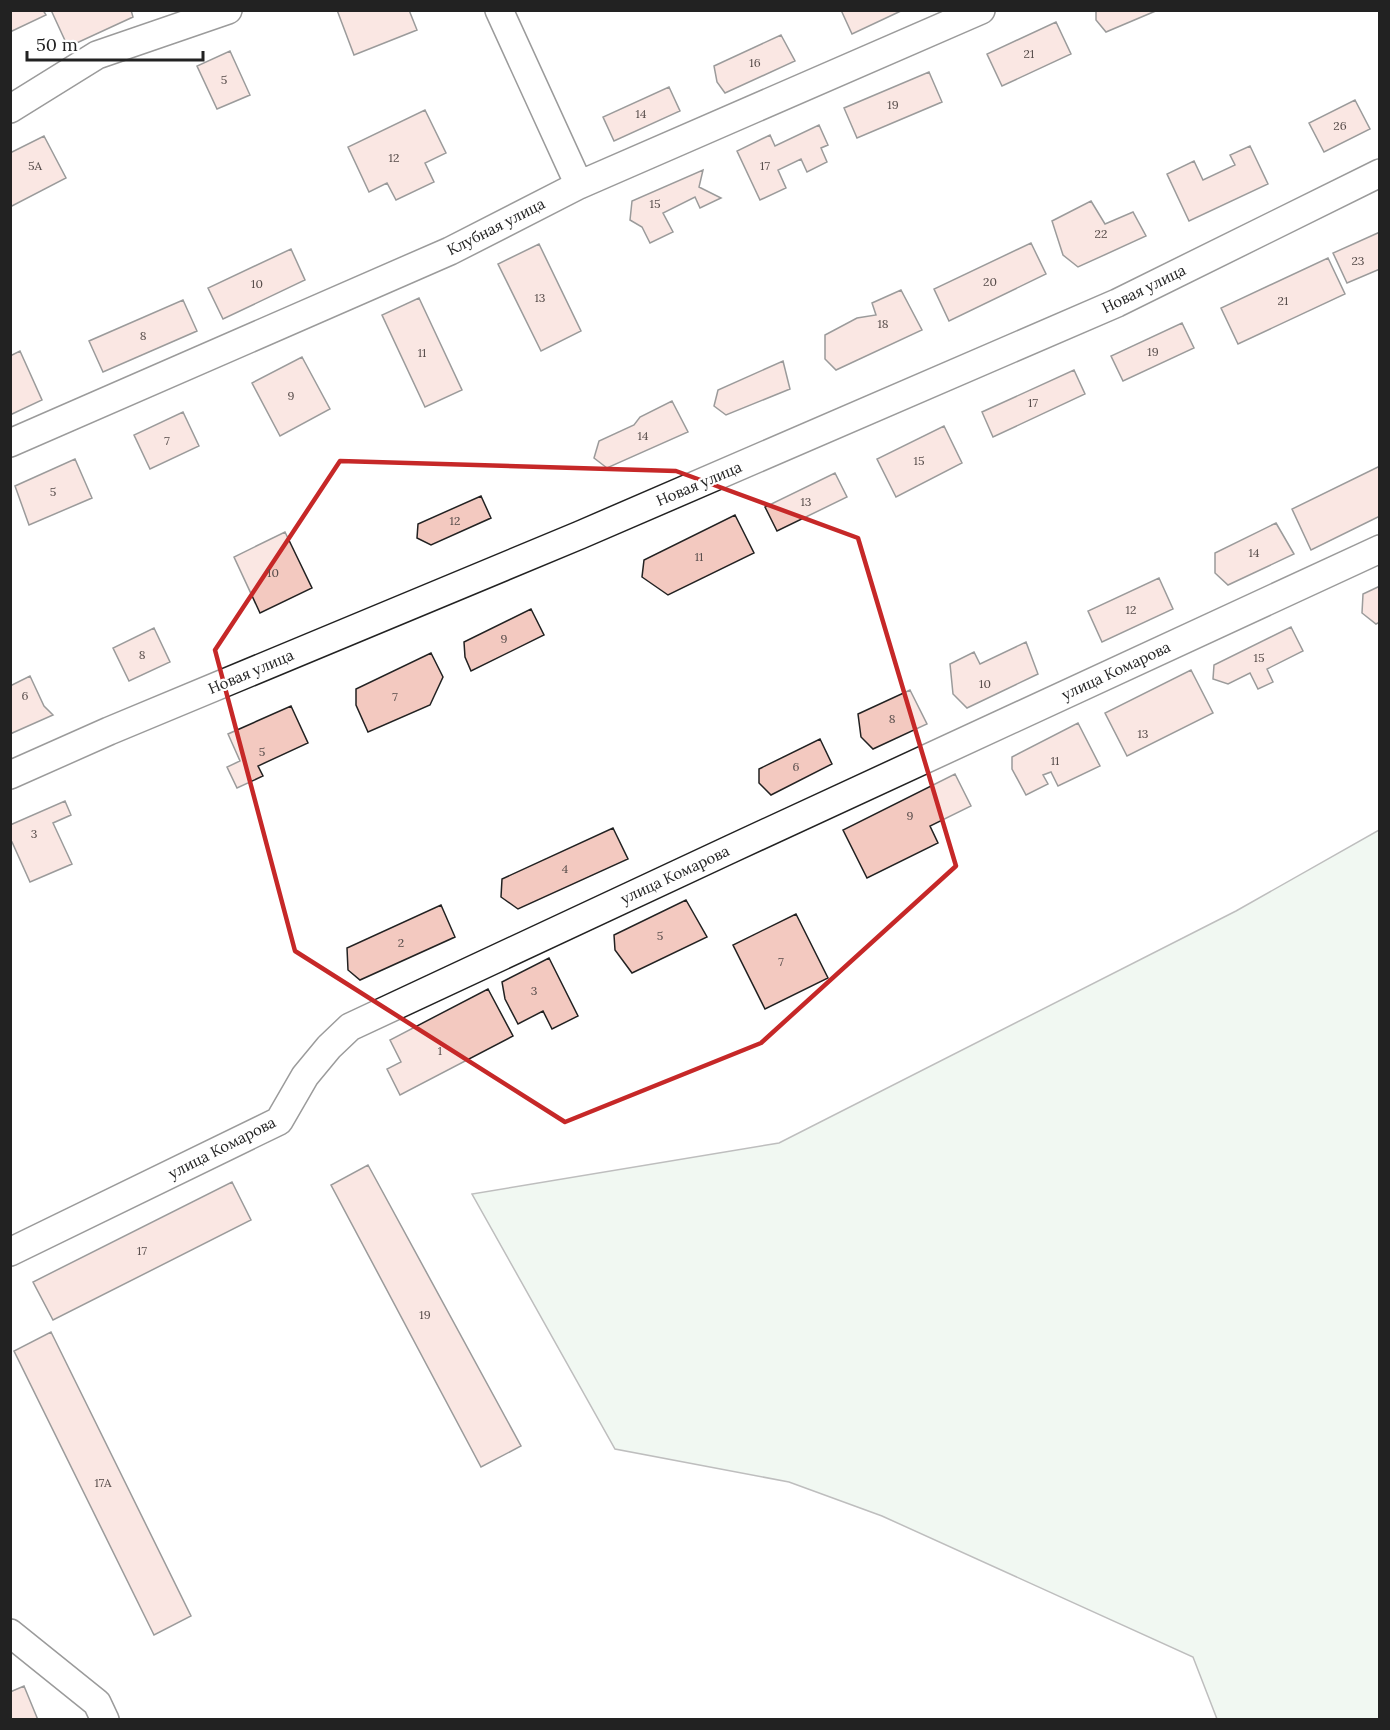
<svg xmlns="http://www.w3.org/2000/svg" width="1390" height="1730" viewBox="0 0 1390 1730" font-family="Lora,serif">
  <rect width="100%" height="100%" fill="#fff"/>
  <!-- green -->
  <path fill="#e0efe3" stroke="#6f6f6f" stroke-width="1.5" d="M 1379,830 L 1379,1719 L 1217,1719 L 1193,1657 L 882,1516 L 789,1482 L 615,1449 L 472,1194 L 779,1143 L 1236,911 Z"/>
  <!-- building -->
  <path fill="#f3c9c0" stroke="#222" stroke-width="1.5" d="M 10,10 L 43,10 L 46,15 L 10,32 Z
    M 51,10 L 131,10 L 133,17 L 68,47 Z
    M 337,10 L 409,10 L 417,30 L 354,55 Z
    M 841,10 L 903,10 L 852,34 Z
    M 1096,10 L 1158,10 L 1106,32 L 1096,20 Z
    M 1056,22 L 1071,54 L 1002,86 L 987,54 Z
    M 781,35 L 795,61 L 725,93 L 717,82 L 714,66 Z
    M 230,51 L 250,95 L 217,109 L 197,66 Z
    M 929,72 L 942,102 L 857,138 L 844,108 Z
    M 669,87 L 680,111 L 614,141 L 603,117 Z
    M 1355,100 L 1370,129 L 1324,152 L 1309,123 Z
    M 425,110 L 446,153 L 425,163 L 434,182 L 396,200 L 387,183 L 369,192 L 348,147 Z
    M 819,125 L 828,145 L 821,148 L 827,162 L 807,172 L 801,159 L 778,170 L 786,188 L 760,200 L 737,151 L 770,135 L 775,146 Z
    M 44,136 L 66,178 L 10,207 L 10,153 Z
    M 1250,146 L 1268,184 L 1189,221 L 1167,174 L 1194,161 L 1203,180 L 1235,165 L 1230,155 Z
    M 703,170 L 699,187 L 721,198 L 700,208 L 695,197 L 663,213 L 673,232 L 650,243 L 642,227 L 630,220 L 632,201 Z
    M 1091,201 L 1105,224 L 1133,212 L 1146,236 L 1078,267 L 1063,255 L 1052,221 Z
    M 1380,232 L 1380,269 L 1347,283 L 1333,253 Z
    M 1031,243 L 1046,274 L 949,321 L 934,289 Z
    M 539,244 L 581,331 L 541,351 L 498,264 Z
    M 291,249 L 305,280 L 223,319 L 208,288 Z
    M 1328,258 L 1345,294 L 1238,344 L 1221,308 Z
    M 901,290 L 922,330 L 836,370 L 825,359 L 825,335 L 857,318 L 876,315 L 872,303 Z
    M 419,298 L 462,390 L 425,407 L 382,315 Z
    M 183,300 L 197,331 L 103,372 L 89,341 Z
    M 1182,323 L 1194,348 L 1123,381 L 1111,356 Z
    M 20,351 L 42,400 L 10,415 L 10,356 Z
    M 302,357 L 330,409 L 280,436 L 252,383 Z
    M 783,361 L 790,389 L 726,415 L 714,406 L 718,390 Z
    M 1074,370 L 1085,394 L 993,437 L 982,412 Z
    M 672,401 L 688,432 L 607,468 L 594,458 L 599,441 L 634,425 L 640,417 Z
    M 183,412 L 199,446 L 150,469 L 134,435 Z
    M 944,426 L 962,463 L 896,497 L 877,459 Z
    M 75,459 L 92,498 L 29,525 L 15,486 Z
    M 1380,466 L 1380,516 L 1311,550 L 1292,509 Z
    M 835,473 L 847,497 L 777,531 L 765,507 Z
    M 481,496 L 491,518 L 431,545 L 417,538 L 418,524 Z
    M 735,515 L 754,553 L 668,595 L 642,577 L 644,560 Z
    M 1276,523 L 1294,554 L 1228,585 L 1215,573 L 1215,553 Z
    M 285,532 L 312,588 L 260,613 L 234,557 Z
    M 1159,578 L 1173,609 L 1102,642 L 1088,611 Z
    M 1380,586 L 1380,622 L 1376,624 L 1362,613 L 1363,594 Z
    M 531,609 L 544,635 L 471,671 L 465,657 L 464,642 Z
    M 1291,627 L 1303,651 L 1267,669 L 1273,682 L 1258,689 L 1250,673 L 1228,684 L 1213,679 L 1214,665 Z
    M 154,628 L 170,662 L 129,681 L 113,648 Z
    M 1026,642 L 1038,674 L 967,708 L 953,694 L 950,664 L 974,652 L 980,664 Z
    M 431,653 L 443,677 L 430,705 L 368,732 L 356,705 L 356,689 Z
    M 1191,670 L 1213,713 L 1127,756 L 1105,713 Z
    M 30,676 L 44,706 L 53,715 L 10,734 L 10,686 Z
    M 910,690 L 927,724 L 873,749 L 861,737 L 858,714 Z
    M 291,706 L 308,743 L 258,766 L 263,776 L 237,788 L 227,767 L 240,761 L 228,734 Z
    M 1078,723 L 1100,766 L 1058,786 L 1051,772 L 1043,775 L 1048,784 L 1026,795 L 1012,769 L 1012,757 Z
    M 820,739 L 832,764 L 771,795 L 759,783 L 759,769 Z
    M 955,774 L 971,806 L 930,826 L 938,843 L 867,878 L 843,830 Z
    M 65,801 L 71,815 L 53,823 L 72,864 L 30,882 L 12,842 L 10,843 L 10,825 Z
    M 613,828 L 628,859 L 518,909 L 501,897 L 502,879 Z
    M 686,900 L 707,937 L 632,973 L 615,950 L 614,935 Z
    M 441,905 L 455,937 L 360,980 L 348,970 L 347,948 Z
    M 796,914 L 828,978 L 765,1009 L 733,945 Z
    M 549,958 L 578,1016 L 552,1029 L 543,1011 L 518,1024 L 505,999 L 502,982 Z
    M 488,989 L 513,1036 L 400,1095 L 387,1069 L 401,1062 L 390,1040 Z
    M 368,1165 L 521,1446 L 481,1467 L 331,1185 Z
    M 232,1182 L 251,1220 L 53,1320 L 33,1282 Z
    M 51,1332 L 191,1616 L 154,1635 L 14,1351 Z
    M 24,1686 L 38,1720 L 10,1720 L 10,1692 Z"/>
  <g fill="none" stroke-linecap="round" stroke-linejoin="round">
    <!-- minor casing -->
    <g stroke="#222" stroke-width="30">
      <path id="minor" d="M 499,10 L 579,185
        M 10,109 L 97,55 L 228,10
        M 10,443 L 450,251 L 579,185 L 981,10
        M 10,775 L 109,731 L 580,535 L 1117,303 L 1380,173
        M 10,1252 L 279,1121 L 305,1076 L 329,1047 L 350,1027 L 731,849 L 1380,549
        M 10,1633 L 97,1703 L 105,1720"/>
    </g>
    <!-- minor -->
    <use href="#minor" stroke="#fff" stroke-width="27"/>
  </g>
  <!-- marked area -->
  <path d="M0 0H1390V1730H0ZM 340,461 L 676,471 L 858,538 L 956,866 L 761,1043 L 565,1122 L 295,951 L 215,650 Z" fill="#fff" fill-opacity=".55" fill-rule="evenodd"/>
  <path fill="none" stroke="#c62828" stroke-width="4.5" stroke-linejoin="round" d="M 340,461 L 676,471 L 858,538 L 956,866 L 761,1043 L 565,1122 L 295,951 L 215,650 Z"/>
  <g text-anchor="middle" stroke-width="4.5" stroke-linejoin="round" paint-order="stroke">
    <!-- number labels -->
    <g font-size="12" fill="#564c4a">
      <text x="1029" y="58">21</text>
      <text x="755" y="67">16</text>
      <text x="224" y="84">5</text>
      <text x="893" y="109">19</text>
      <text x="641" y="118">14</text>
      <text x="1340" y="130">26</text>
      <text x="394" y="162">12</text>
      <text x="35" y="170">5А</text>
      <text x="765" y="170">17</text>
      <text x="655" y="208">15</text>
      <text x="1101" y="238">22</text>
      <text x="1358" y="265">23</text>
      <text x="990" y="286">20</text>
      <text x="257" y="288">10</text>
      <text x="540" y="302">13</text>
      <text x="1283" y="305">21</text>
      <text x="883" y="328">18</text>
      <text x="143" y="340">8</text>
      <text x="1153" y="356">19</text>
      <text x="422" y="357">11</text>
      <text x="291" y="400">9</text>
      <text x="1033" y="407">17</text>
      <text x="643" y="440">14</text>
      <text x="167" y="445">7</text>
      <text x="919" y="465">15</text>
      <text x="53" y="496">5</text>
      <text x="806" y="506">13</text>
      <text x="455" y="525">12</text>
      <text x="1254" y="557">14</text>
      <text x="699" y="561">11</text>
      <text x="273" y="577">10</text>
      <text x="1131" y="614">12</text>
      <text x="504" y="643">9</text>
      <text x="142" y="659">8</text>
      <text x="1259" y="662">15</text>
      <text x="985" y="688">10</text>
      <text x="25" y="700">6</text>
      <text x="395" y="701">7</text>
      <text x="892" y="723">8</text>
      <text x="1143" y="738">13</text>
      <text x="262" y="756">5</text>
      <text x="1055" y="765">11</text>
      <text x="796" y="771">6</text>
      <text x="910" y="820">9</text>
      <text x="34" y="838">3</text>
      <text x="565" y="873">4</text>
      <text x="660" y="940">5</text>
      <text x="401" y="947">2</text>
      <text x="781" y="966">7</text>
      <text x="534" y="995">3</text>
      <text x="440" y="1055">1</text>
      <text x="142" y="1255">17</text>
      <text x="425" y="1319">19</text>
      <text x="103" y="1487">17А</text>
    </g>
    <!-- street labels -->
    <g font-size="15" fill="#222" stroke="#fff">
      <text transform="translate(496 227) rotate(-27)" y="5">Клубная улица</text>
      <text transform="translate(1144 289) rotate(-26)" y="5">Новая улица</text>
      <text transform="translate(699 484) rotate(-23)" y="5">Новая улица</text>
      <text transform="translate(1116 671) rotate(-25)" y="5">улица Комарова</text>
      <text transform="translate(251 672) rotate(-23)" y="5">Новая улица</text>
      <text transform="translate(675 875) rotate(-25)" y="5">улица Комарова</text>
      <text transform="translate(222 1148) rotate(-27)" y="5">улица Комарова</text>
    </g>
  </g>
  <!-- border -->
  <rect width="1390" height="1730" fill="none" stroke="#222222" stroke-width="24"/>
  <!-- scale -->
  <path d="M27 51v9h176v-9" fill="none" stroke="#222222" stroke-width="3"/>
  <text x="36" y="51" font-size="18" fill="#222222" stroke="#ffffff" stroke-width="4.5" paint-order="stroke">50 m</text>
</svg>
